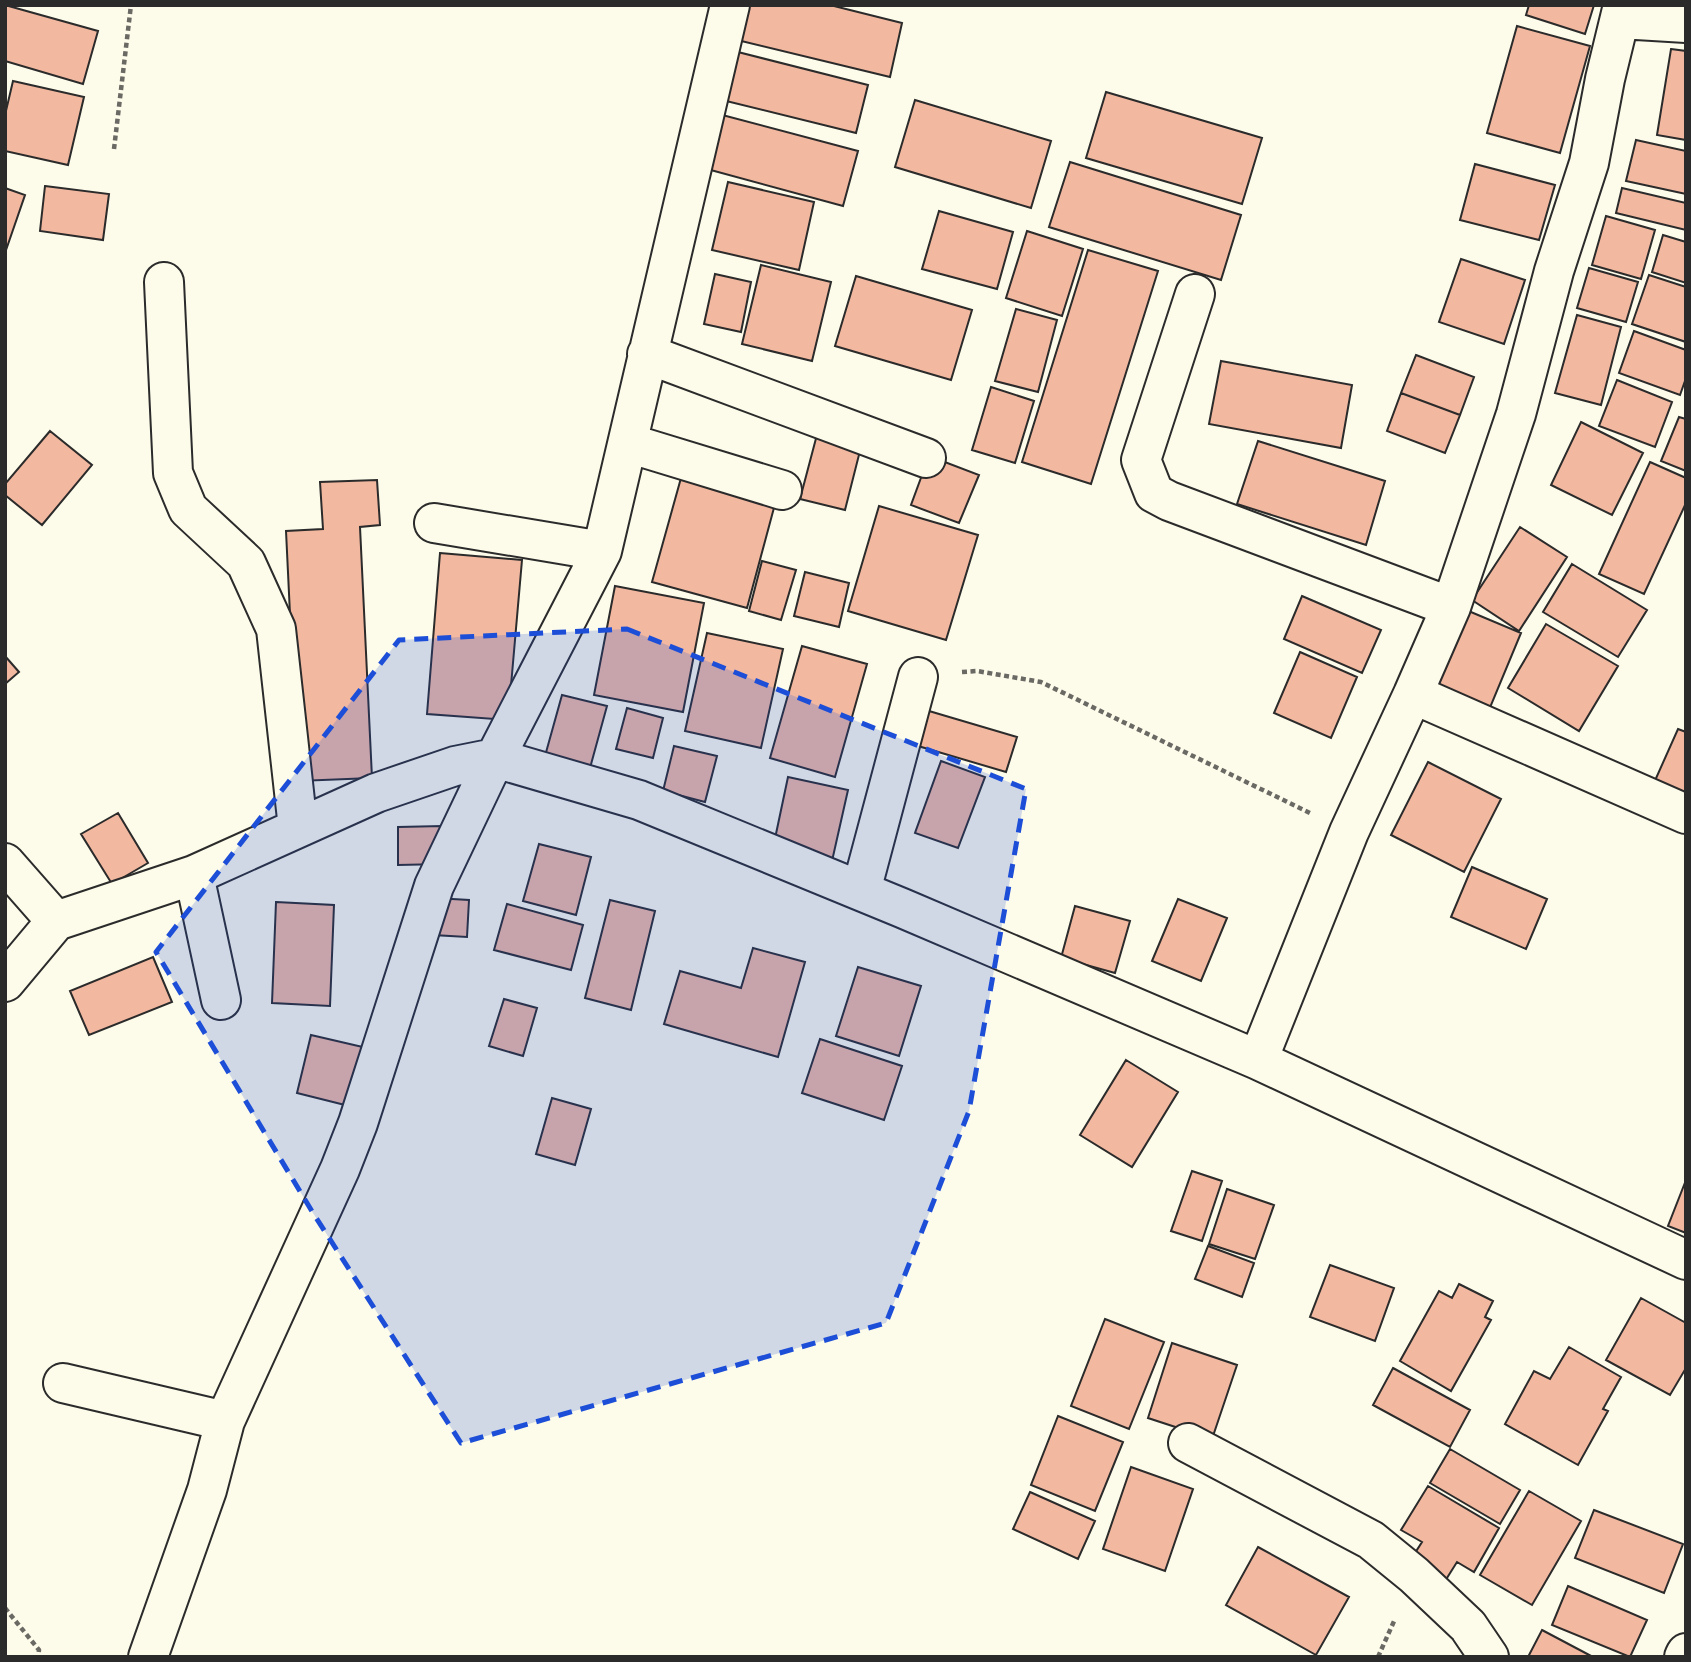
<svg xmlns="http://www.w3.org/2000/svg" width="1691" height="1662" viewBox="0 0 1691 1662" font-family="Inter,sans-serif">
  <rect width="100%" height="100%" fill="#fdfbea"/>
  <!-- building -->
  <path fill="#f2b8a0" stroke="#2b2b2b" stroke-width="2" d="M 5,5 L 98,31 L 83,84 L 5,61 Z
    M 741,5 L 830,5 L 902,23 L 890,77 L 733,39 Z
    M 1529,5 L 1594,5 L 1585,34 L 1526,15 Z
    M 1517,26 L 1590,46 L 1560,153 L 1487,133 Z
    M 1671,49 L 1686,51 L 1686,140 L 1657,135 Z
    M 730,50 L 868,85 L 856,133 L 718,99 Z
    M 13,81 L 84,97 L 68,165 L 5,151 L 5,115 Z
    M 1106,92 L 1262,138 L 1242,204 L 1086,158 Z
    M 915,100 L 1051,141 L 1031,208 L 895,167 Z
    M 711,112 L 858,151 L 843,206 L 696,166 Z
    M 1636,140 L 1686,151 L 1686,194 L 1626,181 Z
    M 1070,162 L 1241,215 L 1221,280 L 1049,227 Z
    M 1475,164 L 1555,185 L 1539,240 L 1460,220 Z
    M 728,182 L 814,202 L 799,270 L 712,250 Z
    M 45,186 L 109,194 L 103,240 L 40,231 Z
    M 5,188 L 25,195 L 5,253 Z
    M 1622,188 L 1686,203 L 1686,230 L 1616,213 Z
    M 939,211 L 1013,232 L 997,289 L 922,269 Z
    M 1606,216 L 1655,230 L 1641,279 L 1592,265 Z
    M 1027,231 L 1083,249 L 1062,316 L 1006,298 Z
    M 1663,235 L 1686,242 L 1686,283 L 1652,272 Z
    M 1088,250 L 1158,271 L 1091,484 L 1022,462 Z
    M 1461,259 L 1525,280 L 1504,344 L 1439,322 Z
    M 761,265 L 831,282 L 812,361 L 742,344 Z
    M 1589,268 L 1638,282 L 1626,322 L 1577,308 Z
    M 715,274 L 751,282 L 741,332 L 704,324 Z
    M 1649,275 L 1686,287 L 1686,342 L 1632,324 Z
    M 856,276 L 972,310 L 951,380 L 835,346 Z
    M 1016,309 L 1057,320 L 1038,392 L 995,381 Z
    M 1577,315 L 1621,327 L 1601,405 L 1555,393 Z
    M 1634,331 L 1686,350 L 1686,378 L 1680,395 L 1619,373 Z
    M 1416,355 L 1474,377 L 1460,415 L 1401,393 Z
    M 1221,361 L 1352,385 L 1341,448 L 1209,424 Z
    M 1617,380 L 1672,402 L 1655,447 L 1599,426 Z
    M 991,387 L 1034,401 L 1015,463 L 972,450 Z
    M 1401,393 L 1460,415 L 1445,453 L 1387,431 Z
    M 1679,417 L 1686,419 L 1686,471 L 1661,461 Z
    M 1581,422 L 1643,453 L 1612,515 L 1551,485 Z
    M 819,427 L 863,439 L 845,510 L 800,499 Z
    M 50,431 L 92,465 L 42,525 L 5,495 L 5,484 Z
    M 1258,441 L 1385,481 L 1366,545 L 1237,504 Z
    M 929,456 L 979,475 L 959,523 L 911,505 Z
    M 1650,462 L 1686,478 L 1686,503 L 1644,594 L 1599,574 Z
    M 681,478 L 775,504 L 747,608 L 652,582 Z
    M 377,480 L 380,525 L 360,527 L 372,778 L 298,781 L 286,531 L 323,529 L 320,482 Z
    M 879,506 L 978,535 L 946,640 L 848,611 Z
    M 1520,527 L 1567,557 L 1519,631 L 1472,600 Z
    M 440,553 L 522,560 L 508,720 L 427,714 Z
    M 762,561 L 796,570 L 781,620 L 749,611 Z
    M 1572,564 L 1647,610 L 1618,657 L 1543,612 Z
    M 805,572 L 849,583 L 839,627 L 794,616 Z
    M 615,586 L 704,603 L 683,712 L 594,695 Z
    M 1302,596 L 1381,630 L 1362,673 L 1284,639 Z
    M 1459,607 L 1521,633 L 1489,710 L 1427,683 Z
    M 1546,624 L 1618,666 L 1579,731 L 1508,688 Z
    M 707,633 L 783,649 L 761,748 L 685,731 Z
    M 802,646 L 867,664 L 835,777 L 770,758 Z
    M 1300,652 L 1357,677 L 1331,738 L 1274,713 Z
    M 5,656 L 19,672 L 5,684 Z
    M 562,695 L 607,706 L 590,768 L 545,756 Z
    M 627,708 L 663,718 L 653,758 L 616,749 Z
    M 929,711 L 1017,737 L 1006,772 L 918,746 Z
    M 1678,729 L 1686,732 L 1686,810 L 1649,794 Z
    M 674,746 L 717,756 L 705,802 L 663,791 Z
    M 941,761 L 985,777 L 958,848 L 915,833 Z
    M 1428,762 L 1501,799 L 1464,872 L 1391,835 Z
    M 788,777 L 848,790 L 832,861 L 773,848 Z
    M 118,813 L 148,863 L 112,884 L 81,834 Z
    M 442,826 L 443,864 L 398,865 L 398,827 Z
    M 539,844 L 591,857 L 576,915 L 523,901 Z
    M 1472,867 L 1547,899 L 1526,949 L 1451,917 Z
    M 435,898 L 469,900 L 467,937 L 433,935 Z
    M 1178,899 L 1227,918 L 1201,981 L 1152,961 Z
    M 610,900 L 655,911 L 631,1010 L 585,998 Z
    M 276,902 L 334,905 L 330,1006 L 272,1003 Z
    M 507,904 L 583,925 L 571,970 L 494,950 Z
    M 1075,906 L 1130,921 L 1115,973 L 1061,958 Z
    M 753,948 L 805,962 L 778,1057 L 664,1024 L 680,971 L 741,988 Z
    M 153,957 L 172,1002 L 89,1035 L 70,991 Z
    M 858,967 L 921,986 L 899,1056 L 836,1036 Z
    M 504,999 L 537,1008 L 523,1056 L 489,1046 Z
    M 311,1035 L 367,1048 L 353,1107 L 297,1093 Z
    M 820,1039 L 902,1066 L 884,1120 L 802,1093 Z
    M 1126,1060 L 1178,1092 L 1132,1167 L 1080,1135 Z
    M 552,1098 L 591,1109 L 575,1165 L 536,1154 Z
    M 1192,1171 L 1222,1181 L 1202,1241 L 1171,1231 Z
    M 1686,1180 L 1686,1233 L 1668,1226 Z
    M 1227,1189 L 1274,1205 L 1255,1259 L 1209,1244 Z
    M 1208,1246 L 1254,1263 L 1242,1297 L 1195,1279 Z
    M 1330,1265 L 1394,1288 L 1375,1341 L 1310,1317 Z
    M 1459,1284 L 1493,1301 L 1485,1317 L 1491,1320 L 1451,1391 L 1400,1361 L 1439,1291 L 1452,1298 Z
    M 1641,1298 L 1686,1323 L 1686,1368 L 1670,1395 L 1606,1360 Z
    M 1105,1319 L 1164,1342 L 1129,1429 L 1071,1406 Z
    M 1172,1343 L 1237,1365 L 1212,1439 L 1148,1418 Z
    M 1569,1347 L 1621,1377 L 1603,1409 L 1608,1411 L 1578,1465 L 1505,1424 L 1534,1371 L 1550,1379 Z
    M 1393,1368 L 1470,1410 L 1450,1447 L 1373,1405 Z
    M 1058,1416 L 1123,1442 L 1095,1511 L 1031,1485 Z
    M 1450,1449 L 1520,1490 L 1500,1524 L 1430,1483 Z
    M 1131,1467 L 1193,1489 L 1165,1571 L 1103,1549 Z
    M 1428,1486 L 1499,1528 L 1474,1572 L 1457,1562 L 1440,1589 L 1406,1567 L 1422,1542 L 1401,1530 Z
    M 1529,1491 L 1581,1521 L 1532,1605 L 1480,1575 Z
    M 1030,1492 L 1095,1521 L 1078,1559 L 1013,1529 Z
    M 1594,1510 L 1683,1544 L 1664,1593 L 1575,1558 Z
    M 1258,1547 L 1349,1597 L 1316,1655 L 1226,1605 Z
    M 1568,1586 L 1647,1620 L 1630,1657 L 1552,1625 Z
    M 1542,1630 L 1593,1657 L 1528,1657 Z"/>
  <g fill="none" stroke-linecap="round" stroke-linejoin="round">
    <!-- minor casing -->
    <g stroke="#2b2b2b" stroke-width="42">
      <path id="minor" d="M 1620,19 L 1686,23
        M 164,282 L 173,473 L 188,509 L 246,563 L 276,629 L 298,828
        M 1195,294 L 1141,460 L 1154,493 L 1169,501 L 1451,607
        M 647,354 L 926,458
        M 628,443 L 782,490
        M 434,523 L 602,551
        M 1413,694 L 1686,814
        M 5,863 L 56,921 L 194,875 L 376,793 L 455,766 L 495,758 L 639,800 L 902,908 L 1258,1060 L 1349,832 L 1413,694 L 1451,607 L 1516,414 L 1554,271 L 1589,163 L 1605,79 L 1623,5
        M 194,875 L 221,1000
        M 861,891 L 918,677
        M 5,982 L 56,921
        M 1258,1060 L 1686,1260
        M 63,1383 L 225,1421
        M 1188,1443 L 1371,1540 L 1414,1575 L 1468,1626 L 1489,1657
        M 148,1657 L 207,1490 L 225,1421 L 340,1169 L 358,1123 L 434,886 L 495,758 L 602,551 L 730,5
        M 1684,1657 L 1686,1653"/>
    </g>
    <!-- path -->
    <path stroke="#6a6964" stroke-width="4.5" stroke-dasharray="5 3.5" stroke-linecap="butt" d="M 114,149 L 131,5
      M 962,672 L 977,671 L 1041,682 L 1310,813
      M 5,1608 L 39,1650 L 38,1657
      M 1378,1657 L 1395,1619"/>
    <!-- minor -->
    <use href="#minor" stroke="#fdfbea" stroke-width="38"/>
  </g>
  <!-- marked area -->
  <path fill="#1d4ed8" fill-opacity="0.2" stroke="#1d4ed8" stroke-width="5" stroke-dasharray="14 9" stroke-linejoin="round" d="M 627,629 L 1026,789 L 969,1111 L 886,1323 L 461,1443 L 313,1213 L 156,952 L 399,640 Z"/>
  <!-- border -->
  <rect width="1691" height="1662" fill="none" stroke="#2b2b2b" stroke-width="14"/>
</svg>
